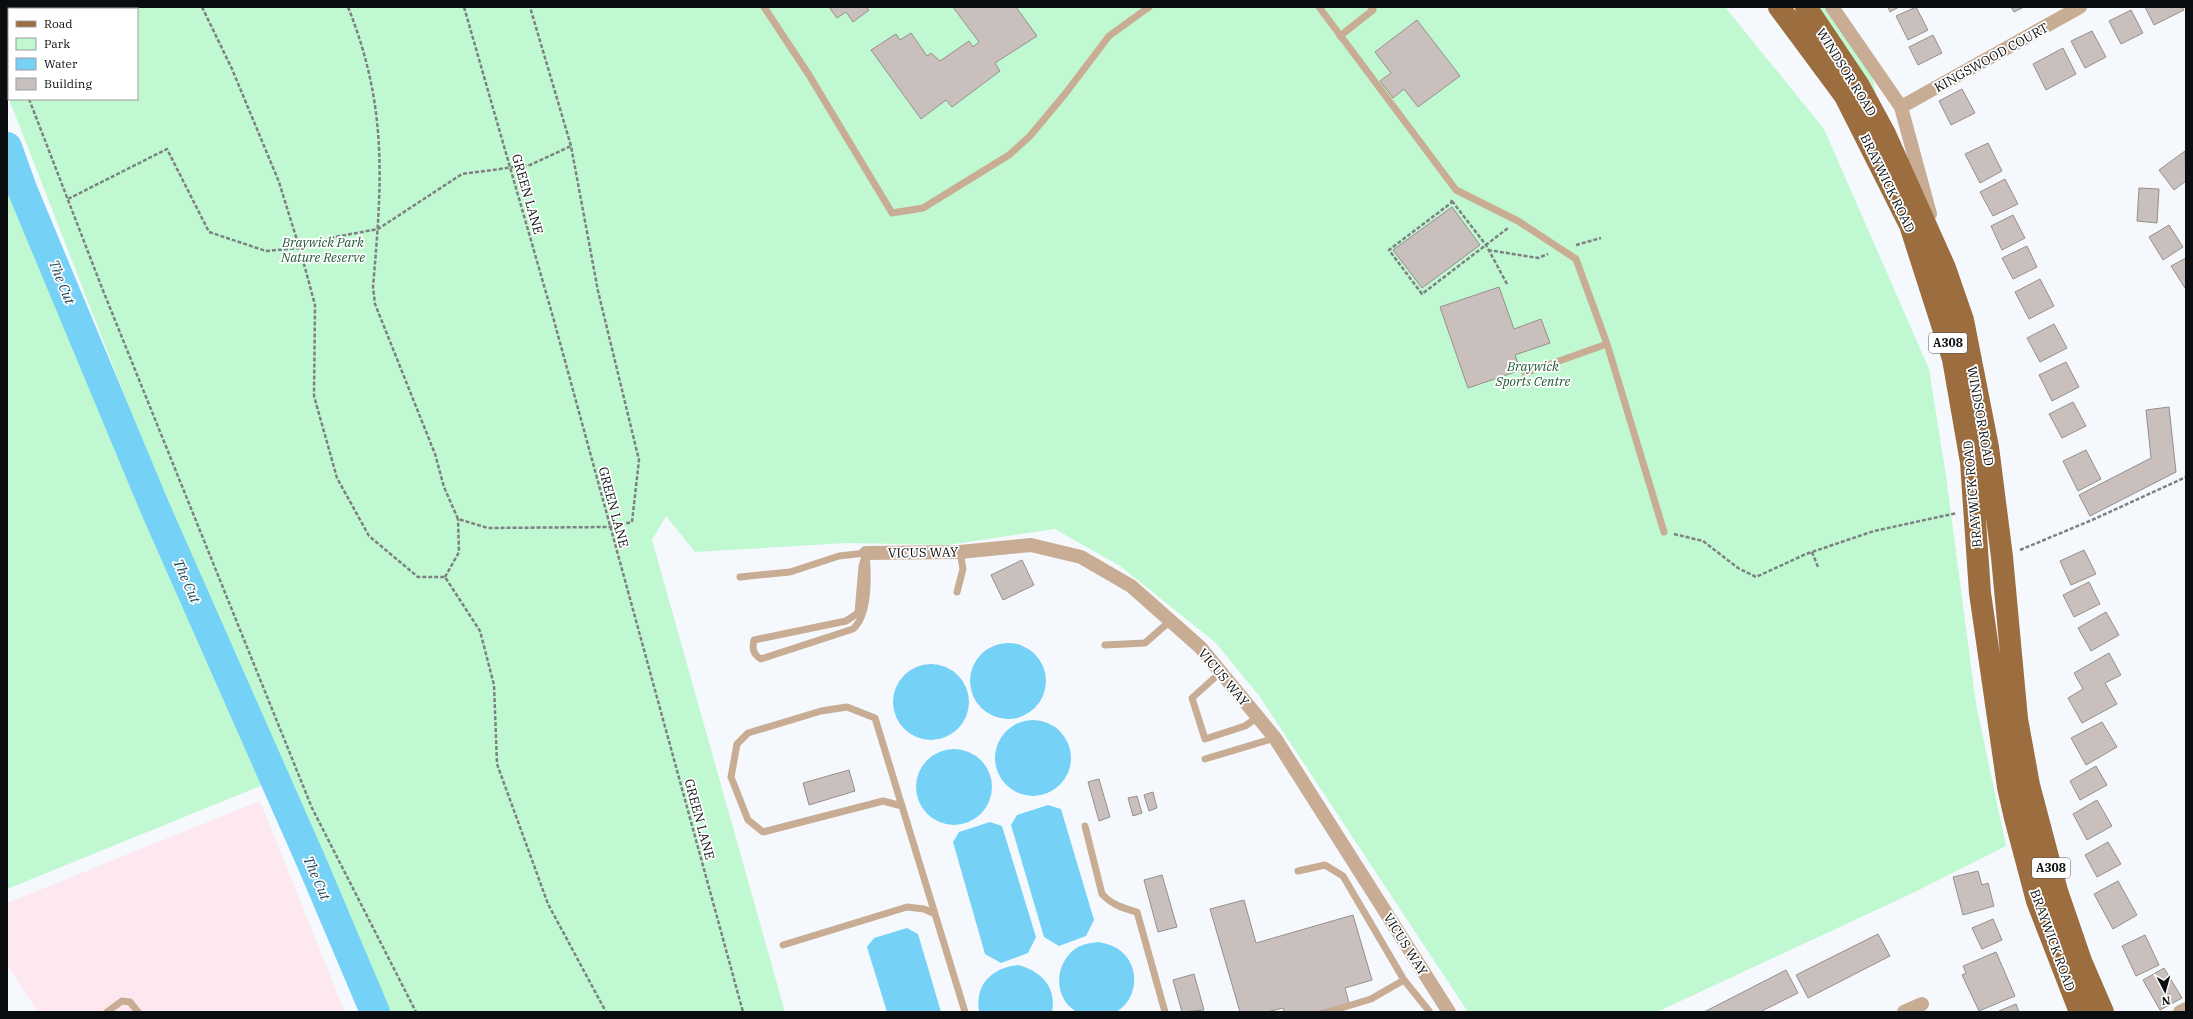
<svg xmlns="http://www.w3.org/2000/svg" width="2193" height="1019" viewBox="0 0 2193 1019" font-family="'IBM Plex Serif',serif">
  <rect width="100%" height="100%" fill="#f5f9fd"/>
  <!-- education -->
  <path fill="#fde8ef" d="M 260,801 L 345,1012 L 38,1012 L 7,965 L 7,903 Z"/>
  <!-- green -->
  <path fill="#c0f8d1" fill-rule="evenodd" d="M 7,7 L 1725,7 L 1824,129 L 1929,369 L 1946,476 L 1976,704 L 2006,846 L 1915,892 L 1657,1012 L 1468,1012 L 1260,697 L 1216,643 L 1120,566 L 1055,529 L 947,545 L 848,543 L 695,552 L 666,516 L 652,540 L 785,1012 L 365,1012 L 7,94 ZM 9,9 L 137,9 L 137,99 L 9,99 Z
    M 1817,7 L 1825,7 L 1872,76 L 1877,96 Z
    M 7,181 L 87,368 L 270,782 L 7,889 Z"/>
  <!-- water -->
  <path fill="#75d1f6" d="M970 681a38 38 0 1 1 76 0a38 38 0 1 1-76 0Z
    M893 702a38 38 0 1 1 76 0a38 38 0 1 1-76 0Z
    M995 758a38 38 0 1 1 76 0a38 38 0 1 1-76 0Z
    M916 787a38 38 0 1 1 76 0a38 38 0 1 1-76 0Z
    M 1048,805 L 1061,809 L 1094,920 L 1086,936 L 1059,946 L 1044,937 L 1011,825 L 1017,815 Z
    M 990,822 L 1002,826 L 1036,937 L 1028,953 L 1001,963 L 985,954 L 953,842 L 959,832 Z
    M 907,928 L 918,934 L 941,1012 L 887,1012 L 867,947 L 874,938 Z
    M 1099,942 C 1107,944 1116,946 1122,952 C 1141,969 1137,1000 1116,1012 L 1077,1012 C 1053,999 1054,964 1075,949 C 1082,944 1091,943 1099,942 Z
    M 1018,965 C 1041,971 1057,987 1052,1012 L 979,1012 C 975,985 991,968 1018,965 Z"/>
  <g fill="none" stroke-linecap="round" stroke-linejoin="round">
    <!-- river -->
    <path stroke="#75d1f6" stroke-width="30" d="M 7,147 L 22,189 L 155,508 L 311,861 L 375,1012"/>
  </g>
  <!-- building -->
  <path fill="#c9bfbc" stroke="#988f8c" d="M 829,7 L 866,7 L 869,10 L 853,22 L 846,12 L 837,18 Z
    M 953,7 L 1016,7 L 1037,36 L 995,63 L 1000,71 L 952,107 L 946,100 L 921,119 L 871,50 L 896,34 L 900,40 L 911,33 L 927,56 L 931,53 L 940,61 L 969,41 L 973,47 L 979,42 Z
    M 1888,7 L 1899,7 L 1890,12 Z
    M 1916,7 L 1928,30 L 1908,40 L 1896,16 Z
    M 2011,7 L 2024,7 L 2014,12 Z
    M 2145,7 L 2182,7 L 2184,10 L 2154,25 Z
    M 2131,10 L 2143,33 L 2121,44 L 2109,21 Z
    M 1417,20 L 1460,76 L 1418,107 L 1404,89 L 1393,98 L 1380,81 L 1391,73 L 1375,52 Z
    M 2092,31 L 2106,57 L 2085,68 L 2071,41 Z
    M 1933,35 L 1942,53 L 1918,65 L 1909,47 Z
    M 2063,48 L 2076,74 L 2046,90 L 2033,64 Z
    M 1962,89 L 1975,113 L 1951,125 L 1939,101 Z
    M 1988,143 L 2002,171 L 1980,183 L 1965,154 Z
    M 2185,151 L 2186,181 L 2174,190 L 2159,170 Z
    M 2005,179 L 2018,204 L 1993,216 L 1980,192 Z
    M 2139,188 L 2159,189 L 2157,223 L 2137,221 Z
    M 1452,207 L 1480,245 L 1422,288 L 1393,250 Z
    M 2013,215 L 2025,238 L 2002,250 L 1991,226 Z
    M 2169,225 L 2183,247 L 2163,260 L 2149,237 Z
    M 2027,246 L 2037,267 L 2013,279 L 2002,258 Z
    M 2186,258 L 2186,288 L 2185,288 L 2171,266 Z
    M 2040,279 L 2054,306 L 2029,319 L 2015,292 Z
    M 1499,287 L 1514,329 L 1541,319 L 1550,343 L 1515,355 L 1521,370 L 1468,388 L 1440,307 Z
    M 2054,324 L 2067,348 L 2040,362 L 2027,338 Z
    M 2066,362 L 2079,387 L 2052,401 L 2039,375 Z
    M 2073,402 L 2086,426 L 2062,438 L 2049,414 Z
    M 2169,407 L 2176,472 L 2090,516 L 2079,495 L 2151,458 L 2146,410 Z
    M 2086,450 L 2101,479 L 2078,491 L 2063,461 Z
    M 2084,550 L 2096,574 L 2071,585 L 2060,561 Z
    M 1022,560 L 1034,585 L 1003,600 L 991,575 Z
    M 2089,582 L 2100,604 L 2074,617 L 2063,595 Z
    M 2106,612 L 2119,635 L 2091,651 L 2078,628 Z
    M 2109,653 L 2121,675 L 2105,683 L 2117,704 L 2082,723 L 2068,698 L 2083,689 L 2074,673 Z
    M 2102,722 L 2117,747 L 2086,765 L 2071,738 Z
    M 2096,766 L 2107,785 L 2080,800 L 2070,781 Z
    M 849,770 L 855,791 L 809,805 L 803,783 Z
    M 1099,779 L 1110,817 L 1099,821 L 1088,782 Z
    M 1153,792 L 1157,808 L 1149,811 L 1144,795 Z
    M 1137,796 L 1142,813 L 1133,816 L 1128,798 Z
    M 2097,800 L 2112,826 L 2087,840 L 2073,814 Z
    M 2108,842 L 2121,864 L 2097,877 L 2085,855 Z
    M 1978,871 L 1982,885 L 1988,883 L 1994,906 L 1963,915 L 1953,877 Z
    M 1162,875 L 1177,927 L 1158,932 L 1144,880 Z
    M 2118,881 L 2137,915 L 2113,929 L 2094,894 Z
    M 1244,900 L 1256,943 L 1353,915 L 1372,980 L 1345,988 L 1349,1003 L 1318,1012 L 1284,1012 L 1283,1008 L 1267,1012 L 1240,1012 L 1210,909 Z
    M 1993,919 L 2002,940 L 1982,949 L 1972,928 Z
    M 1878,934 L 1890,956 L 1808,998 L 1796,975 Z
    M 2145,935 L 2159,965 L 2136,976 L 2122,946 Z
    M 1996,952 L 2015,996 L 1979,1011 L 1962,975 L 1966,973 L 1963,966 Z
    M 2164,968 L 2182,998 L 2160,1010 L 2143,980 Z
    M 1786,970 L 1798,993 L 1760,1012 L 1704,1012 Z
    M 1194,974 L 1204,1010 L 1182,1012 L 1173,980 Z
    M 2016,1004 L 2019,1012 L 1999,1012 L 1999,1011 Z"/>
  <g fill="none" stroke-linecap="round" stroke-linejoin="round">
    <!-- path -->
    <path stroke="#7d8184" stroke-width="2.5" stroke-dasharray="4 2" stroke-linecap="butt" d="M 202,7 L 232,69 L 279,182 L 301,253 L 315,305 L 314,396 L 337,478 L 369,536 L 418,577 L 445,577 L 480,631 L 494,685 L 497,764 L 548,904 L 606,1012
      M 348,7 C 388,107 382,182 373,287 L 375,304 L 435,454 L 444,487 L 458,519 L 488,528 L 609,527 L 632,522 L 639,460 L 598,291 L 571,146 L 530,7
      M 464,7 L 553,317 L 743,1012
      M 7,42 L 9,47
      M 29,99 L 102,288 L 312,808 L 416,1012
      M 68,199 L 167,149 L 209,232 L 266,251 L 299,248 L 335,237 L 378,229 L 462,174 L 530,165 L 571,146
      M 1452,200 L 1451,203 L 1389,250 L 1422,294 L 1508,228
      M 1452,201 L 1486,245 L 1507,284
      M 1576,245 L 1601,238
      M 1488,250 L 1538,258 L 1548,254
      M 1674,534 L 1703,541 L 1738,568 L 1756,577 L 1806,554 L 1874,531 L 1957,513
      M 2020,550 L 2092,520 L 2186,477
      M 1812,552 L 1818,567
      M 445,577 L 459,552 L 458,519"/>
    <!-- service -->
    <path stroke="#c8ad94" stroke-width="7" d="M 764,7 L 809,75 L 892,213 L 923,208 L 1009,155 L 1030,136 L 1065,94 L 1109,36 L 1149,7
      M 1319,7 L 1456,190 L 1518,221 L 1576,259 L 1607,344 L 1525,373
      M 1340,36 L 1373,10 L 1371,7
      M 1607,344 L 1664,532
      M 866,553 C 868,575 870,614 853,629 L 761,659 C 753,654 752,649 754,640 L 846,621 L 858,613 L 862,566 Z
      M 740,577 L 790,572 L 839,556 L 866,553
      M 957,592 L 963,569 L 960,552
      M 1105,645 L 1145,643 L 1170,621
      M 1221,672 L 1192,698 L 1205,739 L 1245,726 L 1258,717
      M 1205,759 L 1275,738
      M 902,806 L 883,801 L 763,832 L 748,820 L 731,777 L 737,744 L 748,733 L 821,711 L 847,707 L 875,718 L 965,1012
      M 1085,826 L 1102,894 C 1112,905 1123,908 1137,912 L 1165,1012
      M 1298,871 L 1325,865 L 1343,876 L 1404,980 L 1429,1011
      M 783,945 L 907,907 L 924,909 L 935,914
      M 107,1012 L 122,1001 L 130,1002 L 138,1012
      M 1328,1012 L 1371,999 L 1404,980"/>
    <!-- minor -->
    <path stroke="#c8ad94" stroke-width="14" d="M 1832,7 L 1901,107 L 1930,214
      M 1901,107 L 2080,7
      M 866,553 L 960,552 L 1031,545 L 1081,557 L 1131,586 L 1200,647 L 1275,738 L 1449,1012
      M 1904,1012 L 1922,1004
      M 2180,1012 L 2186,1009"/>
    <!-- primary -->
    <path stroke="#9c6d3e" stroke-width="22" d="M 1779,7 L 1845,96 L 1910,225 L 1953,359 L 1971,462 L 1980,593 L 2008,787 L 2015,818 L 2037,901 L 2080,1012
      M 1806,7 L 1859,86 L 1885,134 L 1945,268 L 1963,320 L 1988,447 L 2002,557 L 2017,719 L 2029,785 L 2057,891 L 2081,961 L 2103,1012"/>
  </g>
  <g text-anchor="middle" stroke-width="3.5" stroke-linejoin="round" paint-order="stroke">
    <!-- shield labels -->
    <g fill="#fff" stroke="#545657" stroke-width="1">
      <rect x="1929" y="333" width="38" height="20" rx="3"/>
      <rect x="2032" y="858" width="38" height="20" rx="3"/>
    </g>
    <g font-size="12" font-weight="bold" fill="#0a0d0f">
      <text x="1948" y="347">A308</text>
      <text x="2051" y="872">A308</text>
    </g>
    <!-- street labels -->
    <g font-size="13" fill="#0a0d0f" stroke="#fff">
      <text transform="translate(1991 57) rotate(-29)" y="5">KINGSWOOD COURT</text>
      <text transform="translate(1847 72) rotate(58)" y="5">WINDSOR ROAD</text>
      <text transform="translate(1888 183) rotate(64)" y="5">BRAYWICK ROAD</text>
      <text transform="translate(528 194) rotate(74)" y="5">GREEN LANE</text>
      <text transform="translate(1981 416) rotate(80)" y="5">WINDSOR ROAD</text>
      <text transform="translate(1972 494) rotate(-95)" y="5">BRAYWICK ROAD</text>
      <text transform="translate(614 507) rotate(75)" y="5">GREEN LANE</text>
      <text transform="translate(923 552) rotate(-1)" y="5">VICUS WAY</text>
      <text transform="translate(1224 677) rotate(50)" y="5">VICUS WAY</text>
      <text transform="translate(700 819) rotate(75)" y="5">GREEN LANE</text>
      <text transform="translate(2053 940) rotate(70)" y="5">BRAYWICK ROAD</text>
      <text transform="translate(1406 944) rotate(58)" y="5">VICUS WAY</text>
    </g>
    <!-- park labels -->
    <g font-size="13" font-style="italic" fill="#205635" stroke="#fff">
      <text x="323" y="247">Braywick Park<tspan x="323" dy="15">Nature Reserve</tspan></text>
      <text x="1533" y="371">Braywick<tspan x="1533" dy="15">Sports Centre</tspan></text>
    </g>
    <!-- water labels -->
    <g font-size="14" font-style="italic" fill="#1b4454" stroke="#fff">
      <text transform="translate(62 282) rotate(68)" y="5">The Cut</text>
      <text transform="translate(187 581) rotate(66)" y="5">The Cut</text>
      <text transform="translate(317 878) rotate(66)" y="5">The Cut</text>
    </g>
  </g>
  <!-- border -->
  <rect width="2193" height="1019" fill="none" stroke="#0a0d0f" stroke-width="16"/>
  <!-- legend -->
  <rect x="8" y="8" width="130" height="92" fill="#ffffff" stroke="#9d9e9f"/>
  <rect x="16" y="21" width="20" height="6" fill="#9c6d3e" stroke="#9d9e9f"/>
  <text x="44" y="28" font-size="12" fill="#0a0d0f">Road</text>
  <rect x="16" y="38" width="20" height="12" fill="#c0f8d1" stroke="#9d9e9f"/>
  <text x="44" y="48" font-size="12" fill="#0a0d0f">Park</text>
  <rect x="16" y="58" width="20" height="12" fill="#75d1f6" stroke="#9d9e9f"/>
  <text x="44" y="68" font-size="12" fill="#0a0d0f">Water</text>
  <rect x="16" y="78" width="20" height="12" fill="#c9bfbc" stroke="#9d9e9f"/>
  <text x="44" y="88" font-size="12" fill="#0a0d0f">Building</text>
  <!-- north arrow -->
  <g transform="translate(2165 991) rotate(174)" stroke="#ffffff" stroke-width="3" paint-order="stroke">
  <path d="M0-3L7 15L0 10L-7 15Z" fill="#0a0d0f"/>
  <text y="-6" font-size="11" font-weight="bold" text-anchor="middle" fill="#0a0d0f">N</text>
  </g>
</svg>
